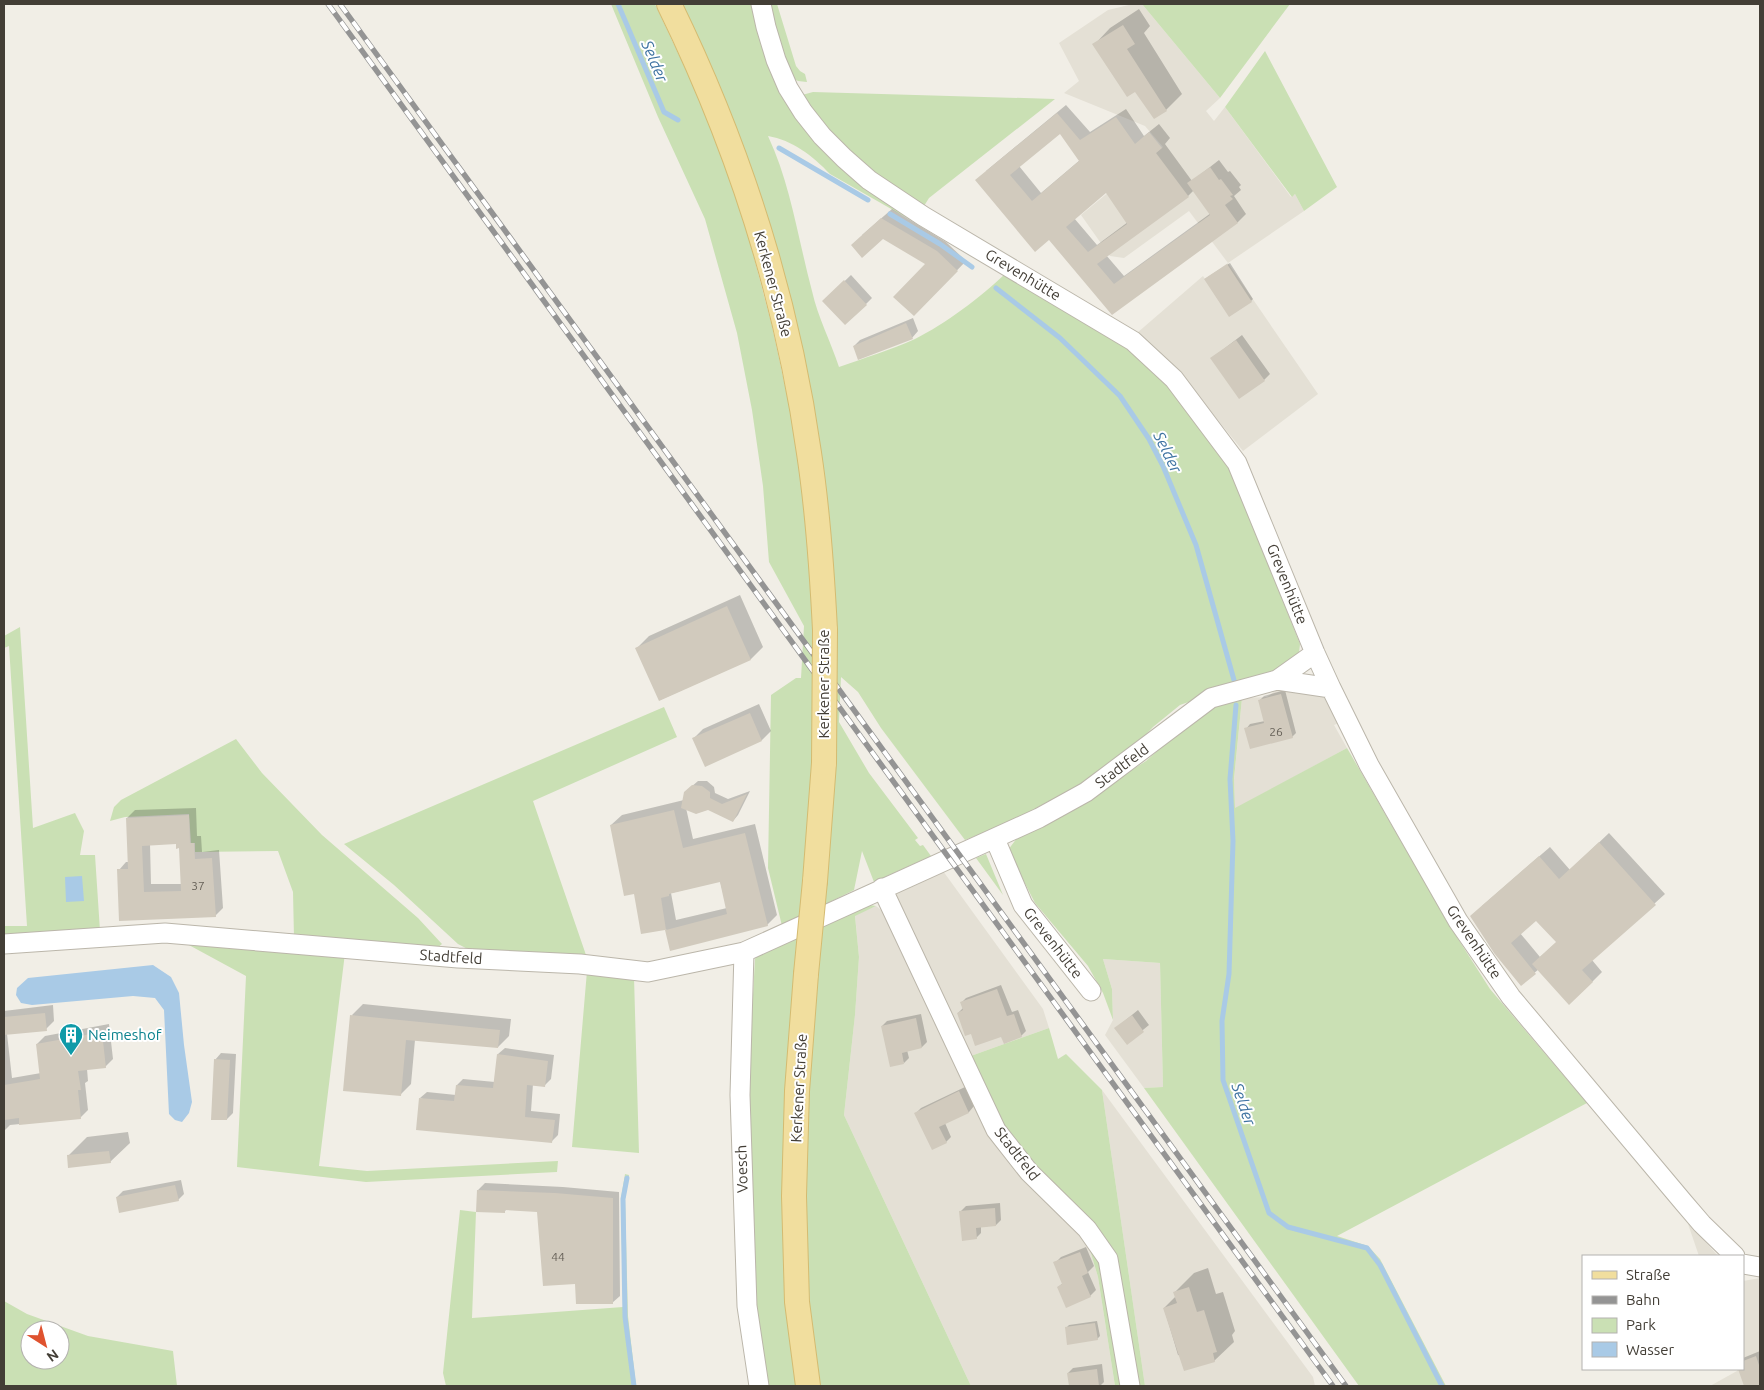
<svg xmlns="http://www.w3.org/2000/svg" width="1764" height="1390" viewBox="0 0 1764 1390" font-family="Ubuntu,sans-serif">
  <rect width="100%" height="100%" fill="#f1eee6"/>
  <!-- residential -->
  <path fill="#e4e0d5" d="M 1133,4 L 1142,4 L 1220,98 L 1206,111 L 1214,121 L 1225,107 L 1291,197 L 1295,194 L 1304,211 L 1228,263 L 1318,394 L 1243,451 L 1181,375 L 1137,333 L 1203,276 L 1205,279 L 1228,263 L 1189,211 L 1124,258 L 1110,256 L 1081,215 L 1163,147 L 1145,126 L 1064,93 L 1079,81 L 1059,43 L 1108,10 Z
    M 1278,689 L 1319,689 L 1339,723 L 1334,725 L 1347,748 L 1235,809 L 1234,780 L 1242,698 L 1267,697 Z
    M 943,871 L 1043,1009 L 1049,1028 L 968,1057 L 895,898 L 897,893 Z
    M 876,906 L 885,913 L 943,1037 L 1087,1240 L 1098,1277 L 1115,1386 L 971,1386 L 844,1115 L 855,1015 L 859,957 L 855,915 Z
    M 1103,959 L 1160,963 L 1163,1087 L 1144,1088 L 1105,1035 L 1113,1020 L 1112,989 Z
    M 1102,1090 L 1313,1377 L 1315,1386 L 1145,1386 Z
    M 1687,1221 L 1718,1256 L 1699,1256 Z
    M 1760,1278 L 1760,1386 L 1710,1386 L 1737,1371 L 1737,1369 L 1743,1369 L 1743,1281 Z"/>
  <!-- green -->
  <path fill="#cae0b4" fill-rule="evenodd" d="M 611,4 L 655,4 L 708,117 L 746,227 L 772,326 L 800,455 L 810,533 L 816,691 L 810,829 L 802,916 L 782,926 L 768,868 L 771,695 L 796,678 L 801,678 L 804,626 L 769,562 L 763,486 L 752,410 L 737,333 L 705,219 L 658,117 Z
    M 681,4 L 753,4 L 816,140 L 1121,342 L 1163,377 L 1230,468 L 1300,644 L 1299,653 L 1278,670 L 1180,705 L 1153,727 L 1136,745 L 1083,783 L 1010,822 L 965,840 L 881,728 L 858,692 L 841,677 L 839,722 L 869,773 L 918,838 L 915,840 L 920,846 L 923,845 L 931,856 L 874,882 L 862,851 L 854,890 L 822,906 L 817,432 ZM 768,136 C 792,140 813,156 830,174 L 1005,274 C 981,297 945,324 915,339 C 891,350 864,358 839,367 C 831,342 818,318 812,291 C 798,239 791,185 768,136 Z
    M 769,4 L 777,4 L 796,66 L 800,71 L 805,74 L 807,82 L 798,81 L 792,78 L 779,45 Z
    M 1142,4 L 1290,4 L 1220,98 Z
    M 1265,51 L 1337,187 L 1304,211 L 1295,194 L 1292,197 L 1225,107 Z
    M 813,92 L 1055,99 L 929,198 L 924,206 L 873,174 L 826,130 L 802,95 Z
    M 20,627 L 33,828 L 75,813 L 84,831 L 80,855 L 95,855 L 100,931 L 4,938 L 4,926 L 27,926 L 9,646 L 4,648 L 4,636 Z
    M 1242,698 L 1234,779 L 1235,808 L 1347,748 L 1453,931 L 1490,989 L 1587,1103 L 1337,1236 L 1368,1246 L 1380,1259 L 1446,1386 L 1359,1386 L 1144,1088 L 1163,1087 L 1160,963 L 1103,959 L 1112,989 L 1113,1020 L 1103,993 L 1088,966 L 1035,903 L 1008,850 L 1017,838 L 1091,796 L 1146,761 L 1193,719 L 1231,699 Z
    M 664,707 L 677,737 L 533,801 L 586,955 L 479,955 L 458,944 L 394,885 L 344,844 Z
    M 236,739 L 262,773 L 322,835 L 418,918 L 442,944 L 433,951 L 294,938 L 293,892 L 278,851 L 195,852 L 195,843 L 191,843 L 189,814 L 125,817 L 110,821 L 114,807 L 121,800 Z
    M 986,854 L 1003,895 L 976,858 Z
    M 864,904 L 876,906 L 855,916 L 859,957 L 855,1015 L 844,1115 L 971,1386 L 819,1386 L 810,1307 L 806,1239 L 806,1122 L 799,940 L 800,1386 L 767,1386 L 762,1361 L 747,1198 L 748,1085 L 755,959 L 759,953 Z
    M 176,938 L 345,953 L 319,1166 L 367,1171 L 558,1161 L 557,1172 L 366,1182 L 237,1167 L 246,976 Z
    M 587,971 L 634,977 L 639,1153 L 572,1147 Z
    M 1049,1028 L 1058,1059 L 1066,1054 L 1102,1090 L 1145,1386 L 1137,1386 L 1119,1276 L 1032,1167 L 1002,1126 L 968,1057 Z
    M 625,1174 L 629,1175 L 625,1199 L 628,1316 L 636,1386 L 446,1386 L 443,1373 L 460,1210 L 476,1212 L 472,1318 L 623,1307 L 621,1198 Z
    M 1087,1240 L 1099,1254 L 1123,1386 L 1115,1386 L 1098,1277 Z
    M 4,1301 L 27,1314 L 88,1336 L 173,1351 L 177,1386 L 4,1386 ZM 30,1330 L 60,1330 L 60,1360 L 30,1360 Z"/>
  <!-- water -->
  <path fill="#a9cae6" d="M 82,876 L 84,901 L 66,902 L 65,877 Z
    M 153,965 L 171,977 L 179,993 L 184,1045 L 192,1102 L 189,1113 L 182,1122 L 175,1120 L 169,1114 L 164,1010 L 155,998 L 133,996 L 32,1005 L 21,1003 L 16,995 L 17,988 L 28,978 Z"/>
  <!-- shadow -->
  <path fill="#0003" fill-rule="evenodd" d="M 1139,9 L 1150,26 L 1144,33 L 1182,94 L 1166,110 L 1094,45 L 1110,28 Z
    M 1066,105 L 1090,132 L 1126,109 L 1144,136 L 1159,124 L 1170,138 L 1165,144 L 1192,181 L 1219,160 L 1228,172 L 1230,171 L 1241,185 L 1239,187 L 1241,190 L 1234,196 L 1246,214 L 1238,222 L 1112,313 L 1049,239 L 986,171 ZM 1061,132 L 1080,160 L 1041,193 L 1019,166 ZM 1194,190 L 1211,213 L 1124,276 L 1106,255 L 1188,196 ZM 1106,191 L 1128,222 L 1097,245 L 1074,218 Z
    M 892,209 L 946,242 L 966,261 L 914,315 L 927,264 L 883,237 L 862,235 Z
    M 1230,263 L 1253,299 L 1251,301 L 1208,277 Z
    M 851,275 L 872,298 L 866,304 L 824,301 Z
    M 913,318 L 918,331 L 912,338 L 854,346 L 860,340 Z
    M 1242,335 L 1270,374 L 1264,380 L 1212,358 Z
    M 740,595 L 763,647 L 751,659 L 660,700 L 637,648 L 649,636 Z
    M 1285,690 L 1296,733 L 1292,737 L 1246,729 L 1250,724 L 1265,721 L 1260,700 L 1264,696 Z
    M 759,704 L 771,731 L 762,740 L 694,738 L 703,729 Z
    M 698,781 L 707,781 L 714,787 L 715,793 L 728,799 L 750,791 L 738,815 L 733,821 L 708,809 L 686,808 L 693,839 L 755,824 L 777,915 L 767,925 L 671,949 L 666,929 L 642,933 L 635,893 L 611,825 L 622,815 L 684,800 L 691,787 ZM 720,881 L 727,908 L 676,920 L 671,893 Z
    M 196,808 L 197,836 L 201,836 L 202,852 L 219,850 L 223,908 L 215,916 L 121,920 L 119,870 L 126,862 L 129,862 L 127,818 L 135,810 ZM 177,843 L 180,847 L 182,884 L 151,884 L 150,844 Z
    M 1609,833 L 1665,894 L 1592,960 L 1602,972 L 1592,982 L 1539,969 L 1521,984 L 1482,906 L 1550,847 L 1570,870 ZM 1536,919 L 1557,942 L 1540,957 L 1520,933 Z
    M 1001,985 L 1012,1012 L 1018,1010 L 1026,1031 L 1021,1036 L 972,1032 L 958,1013 L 963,1008 L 961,1003 L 966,998 Z
    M 363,1004 L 511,1019 L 509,1036 L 498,1047 L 415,1040 L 411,1084 L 400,1095 L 352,1015 Z
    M 53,1005 L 54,1021 L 46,1029 L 7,1034 L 12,1078 L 41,1073 L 37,1044 L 45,1036 L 109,1024 L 113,1059 L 105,1067 L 87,1069 L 88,1081 L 85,1083 L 88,1110 L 80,1118 L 10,1125 L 4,1131 L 4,1011 Z
    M 1138,1010 L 1149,1025 L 1127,1043 L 1122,1023 Z
    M 921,1014 L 927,1042 L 922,1047 L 907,1050 L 909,1058 L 904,1063 L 882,1026 L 887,1021 Z
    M 505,1048 L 554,1055 L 551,1079 L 544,1086 L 533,1084 L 531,1111 L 560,1114 L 558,1135 L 552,1141 L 420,1098 L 427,1092 L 456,1095 L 457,1085 L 463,1079 L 495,1082 L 498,1054 Z
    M 221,1053 L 236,1054 L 233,1113 L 227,1119 L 215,1060 Z
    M 965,1087 L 974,1106 L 969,1112 L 945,1123 L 951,1137 L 946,1142 L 916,1113 L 921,1108 Z
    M 128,1132 L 130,1143 L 110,1162 L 68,1156 L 87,1137 Z
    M 181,1180 L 184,1194 L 178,1200 L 117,1197 L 123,1191 Z
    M 485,1183 L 563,1187 L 619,1192 L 620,1296 L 612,1303 L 576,1283 L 538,1211 L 507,1209 L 504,1212 L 478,1190 Z
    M 1000,1203 L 1001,1220 L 996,1225 L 981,1227 L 981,1233 L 976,1238 L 960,1212 L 966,1206 Z
    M 1086,1247 L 1094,1266 L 1088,1272 L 1096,1290 L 1090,1296 L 1058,1287 L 1063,1283 L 1055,1263 L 1061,1257 Z
    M 1208,1268 L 1216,1294 L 1223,1292 L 1235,1331 L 1232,1335 L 1234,1342 L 1214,1361 L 1178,1355 L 1164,1308 L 1176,1296 L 1175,1292 L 1194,1273 Z
    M 1097,1321 L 1100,1336 L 1097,1339 L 1066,1328 L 1069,1325 Z
    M 1760,1351 L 1760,1386 L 1746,1386 L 1739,1369 L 1743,1369 L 1743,1358 Z
    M 1102,1364 L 1104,1382 L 1100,1386 L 1070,1386 L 1068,1373 L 1073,1368 Z"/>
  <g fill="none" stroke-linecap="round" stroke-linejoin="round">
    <!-- stream -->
    <path stroke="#a9cae6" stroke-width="5" d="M 618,4 L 664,112 L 678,120
      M 779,148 L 868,200
      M 890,214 L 940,244 L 972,267
      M 996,288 L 1060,338 L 1120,396 L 1149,439 L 1163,466 L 1196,545 L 1234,680
      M 1236,705 L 1230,779 L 1233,841 L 1229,974 L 1222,1021 L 1223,1080 L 1269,1213 L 1288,1227 L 1367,1248 L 1380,1265 L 1442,1386
      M 627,1178 L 623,1199 L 625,1317 L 634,1386"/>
  </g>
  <!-- building -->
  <path fill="#d1cabd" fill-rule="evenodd" d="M 1123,25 L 1135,44 L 1127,49 L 1167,111 L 1154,119 L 1135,92 L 1127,97 L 1092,44 Z
    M 1057,113 L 1080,140 L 1116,117 L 1135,144 L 1149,132 L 1162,148 L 1156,153 L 1189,197 L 1097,264 L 1114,284 L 1210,215 L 1187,183 L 1210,167 L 1219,180 L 1221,179 L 1233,195 L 1230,196 L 1233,199 L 1225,205 L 1238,223 L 1112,315 L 1049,240 L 1035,252 L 975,180 ZM 1060,134 L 1079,161 L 1032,201 L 1010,175 ZM 1106,193 L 1127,224 L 1088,252 L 1066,227 Z
    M 881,218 L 937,251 L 958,271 L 914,316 L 893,297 L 925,264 L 883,239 L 862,258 L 851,245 Z
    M 1227,264 L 1252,302 L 1229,317 L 1204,279 Z
    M 844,280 L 867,305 L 845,325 L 822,301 Z
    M 906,323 L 913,339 L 858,360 L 853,346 Z
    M 1236,340 L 1265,381 L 1239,399 L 1210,358 Z
    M 727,606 L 751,660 L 659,701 L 635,648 Z
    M 1281,694 L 1293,738 L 1250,749 L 1244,728 L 1264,723 L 1258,700 Z
    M 750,713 L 762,741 L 705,767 L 692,738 Z
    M 692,785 L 702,786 L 710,792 L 710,798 L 722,804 L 747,794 L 733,822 L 708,810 L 696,814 L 681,808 L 684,792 Z
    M 674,810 L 683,848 L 745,833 L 768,926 L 670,951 L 665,930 L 641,934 L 634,894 L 624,896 L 610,825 ZM 720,882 L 727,914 L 666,930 L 661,898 L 669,896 L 669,894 Z
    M 189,815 L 190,843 L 194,843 L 195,859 L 212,858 L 216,917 L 119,921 L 117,869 L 128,869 L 126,818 ZM 176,844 L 176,849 L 179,848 L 181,891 L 144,892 L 142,846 Z
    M 1599,842 L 1656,905 L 1582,970 L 1593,982 L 1569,1005 L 1532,964 L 1556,942 L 1536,921 L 1511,943 L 1536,974 L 1521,986 L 1494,953 L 1470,916 L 1539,856 L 1559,879 Z
    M 997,989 L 1007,1016 L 1014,1014 L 1022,1037 L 1004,1044 L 1001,1037 L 975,1046 L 971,1034 L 965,1036 L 957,1013 L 963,1010 L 960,1002 Z
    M 45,1013 L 47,1031 L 4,1035 L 4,1017 Z
    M 350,1015 L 500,1030 L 498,1048 L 406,1040 L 401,1096 L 343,1091 Z
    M 1132,1015 L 1144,1032 L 1127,1045 L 1114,1028 Z
    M 916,1018 L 922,1048 L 902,1053 L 904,1064 L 890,1067 L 881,1026 Z
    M 102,1032 L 106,1068 L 78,1071 L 81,1090 L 78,1090 L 81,1119 L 19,1125 L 19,1118 L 4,1120 L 4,1085 L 40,1079 L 36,1044 Z
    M 497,1054 L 548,1061 L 545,1087 L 527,1085 L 525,1117 L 555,1120 L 552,1143 L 416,1130 L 419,1098 L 454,1101 L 456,1085 L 493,1088 Z
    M 214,1059 L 230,1060 L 227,1120 L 211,1120 Z
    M 959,1091 L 969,1113 L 939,1127 L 947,1143 L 932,1150 L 914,1113 Z
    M 109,1151 L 111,1163 L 68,1168 L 67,1155 Z
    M 175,1185 L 179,1201 L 119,1213 L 116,1197 Z
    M 477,1190 L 555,1193 L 613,1198 L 613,1304 L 576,1304 L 575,1284 L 543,1286 L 537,1212 L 505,1210 L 505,1213 L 476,1212 Z
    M 995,1208 L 996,1226 L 976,1228 L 977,1239 L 962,1241 L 959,1211 Z
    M 1080,1252 L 1088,1273 L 1082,1276 L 1091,1297 L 1066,1308 L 1057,1287 L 1062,1284 L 1053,1262 Z
    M 1189,1287 L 1197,1312 L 1204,1310 L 1217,1352 L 1213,1353 L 1215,1362 L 1184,1371 L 1163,1308 L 1177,1303 L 1173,1292 Z
    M 1095,1323 L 1098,1340 L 1067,1345 L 1065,1327 Z
    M 1756,1356 L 1760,1368 L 1760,1386 L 1744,1386 L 1738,1369 L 1743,1369 L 1743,1361 Z
    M 1097,1369 L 1099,1386 L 1069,1386 L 1067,1373 Z"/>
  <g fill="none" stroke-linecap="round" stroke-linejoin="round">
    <!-- minor casing -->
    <g stroke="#bbb6aa" stroke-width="21">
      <path id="minor" d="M 761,4 L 766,27 L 776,60 L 788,88 L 803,112 L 822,136 L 844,158 L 869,180 L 923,216 L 1133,341 L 1174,379 L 1237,463 L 1315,653 L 1331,688 L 1369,765 L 1458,921 L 1511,997 L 1684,1203 L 1702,1224 L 1735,1256
        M 1277,680 L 1331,688
        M 995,839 L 1023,905 L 1091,991
        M 882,888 L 996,1130 L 1029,1172 L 1087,1229 L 1108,1259 L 1130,1386
        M 4,944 L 165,933 L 458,958 L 580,964 L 648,972 L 744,952 L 1039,818 L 1086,792 L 1211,698 L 1277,680 L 1315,653
        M 744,952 L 740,1095 L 747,1306 L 759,1386
        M 1743,1264 L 1760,1267"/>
    </g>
    <!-- major casing -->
    <g stroke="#d4bb71" stroke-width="26">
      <path id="major" d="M 669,4 C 738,145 787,297 809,453 C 818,512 822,571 825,630
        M 815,881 L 824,763
        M 806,974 L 797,1091 L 794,1196 L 797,1302 L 808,1386"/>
    </g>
    <!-- minor -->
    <use href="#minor" stroke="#fff" stroke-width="19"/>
    <!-- major -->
    <use href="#major" stroke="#f1de9e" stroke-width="24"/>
    <!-- rail casing -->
    <g stroke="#949494" stroke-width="5.5">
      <path id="rail" d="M 328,4 L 1333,1386
        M 340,4 L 1346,1386"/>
    </g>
    <!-- rail -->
    <use href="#rail" stroke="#fff" stroke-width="4" stroke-dasharray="11" stroke-linecap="butt"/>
    <!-- major-bridge casing -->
    <g stroke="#d4bb71" stroke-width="26" stroke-linecap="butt">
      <path id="major-bridge" d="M 824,763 L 825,630
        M 806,974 L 815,881"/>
    </g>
    <!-- major-bridge -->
    <use href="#major-bridge" stroke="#f1de9e" stroke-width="24"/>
  </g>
  <!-- icons -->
  <defs>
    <g id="building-pin" transform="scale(1.25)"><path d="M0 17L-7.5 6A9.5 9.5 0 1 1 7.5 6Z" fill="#0f9aa8" stroke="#fff"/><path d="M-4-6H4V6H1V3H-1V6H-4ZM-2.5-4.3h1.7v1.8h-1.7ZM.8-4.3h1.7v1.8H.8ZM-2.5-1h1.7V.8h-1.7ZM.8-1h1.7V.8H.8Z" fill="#fff"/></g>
  </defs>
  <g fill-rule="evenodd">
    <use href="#building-pin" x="71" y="1035"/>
  </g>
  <g text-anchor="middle" stroke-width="4" stroke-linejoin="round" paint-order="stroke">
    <!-- number labels -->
    <g font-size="12" fill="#666158">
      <text x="1276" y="736">26</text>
      <text x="198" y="890">37</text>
      <text x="558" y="1261">44</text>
    </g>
    <!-- street labels -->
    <g font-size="15" fill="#433e36" stroke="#fff">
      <text transform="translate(1023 275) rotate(31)" y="5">Grevenhütte</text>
      <text transform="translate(773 284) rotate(75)" y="5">Kerkener Straße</text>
      <text transform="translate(1287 584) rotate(68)" y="5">Grevenhütte</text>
      <text transform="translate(824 684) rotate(-90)" y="5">Kerkener Straße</text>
      <text transform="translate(1122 766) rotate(-37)" y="5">Stadtfeld</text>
      <text transform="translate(1474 942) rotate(56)" y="5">Grevenhütte</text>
      <text transform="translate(1053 943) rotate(52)" y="5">Grevenhütte</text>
      <text transform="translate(451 957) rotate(4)" y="5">Stadtfeld</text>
      <text transform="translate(799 1088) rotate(-87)" y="5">Kerkener Straße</text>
      <text transform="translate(1017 1154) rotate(52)" y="5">Stadtfeld</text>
      <text transform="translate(742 1169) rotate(-92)" y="5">Voesch</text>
    </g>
    <!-- culture labels -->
    <g font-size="15" fill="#0d838f" stroke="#fff" text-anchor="start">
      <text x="88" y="1040">Neimeshof</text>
    </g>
    <!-- water labels -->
    <g font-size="16" font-style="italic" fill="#3d72a1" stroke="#fff">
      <text transform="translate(655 61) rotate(67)" y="6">Selder</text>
      <text transform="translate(1168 452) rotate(64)" y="6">Selder</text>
      <text transform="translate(1244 1104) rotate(71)" y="6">Selder</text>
    </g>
  </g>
  <!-- border -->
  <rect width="1764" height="1390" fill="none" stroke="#433e36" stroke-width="10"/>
  <!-- legend -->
  <rect x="1582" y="1255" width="162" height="115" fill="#ffffff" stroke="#b4b2af"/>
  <rect x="1592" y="1271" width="25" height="8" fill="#f1de9e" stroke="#b4b2af"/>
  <text x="1626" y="1280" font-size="15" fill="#433e36">Straße</text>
  <rect x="1592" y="1296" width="25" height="8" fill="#949494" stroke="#b4b2af"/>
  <text x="1626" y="1305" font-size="15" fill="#433e36">Bahn</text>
  <rect x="1592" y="1318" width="25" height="15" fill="#cae0b4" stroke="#b4b2af"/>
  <text x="1626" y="1330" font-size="15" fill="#433e36">Park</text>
  <rect x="1592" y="1342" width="25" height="15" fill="#a9cae6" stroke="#b4b2af"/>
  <text x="1626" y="1355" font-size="15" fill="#433e36">Wasser</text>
  <!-- north arrow -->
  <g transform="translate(45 1345) rotate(144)"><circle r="24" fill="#ffffff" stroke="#b4b2af"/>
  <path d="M0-4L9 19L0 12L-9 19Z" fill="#df522f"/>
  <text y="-8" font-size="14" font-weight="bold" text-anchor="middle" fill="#433e36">N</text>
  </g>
</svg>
